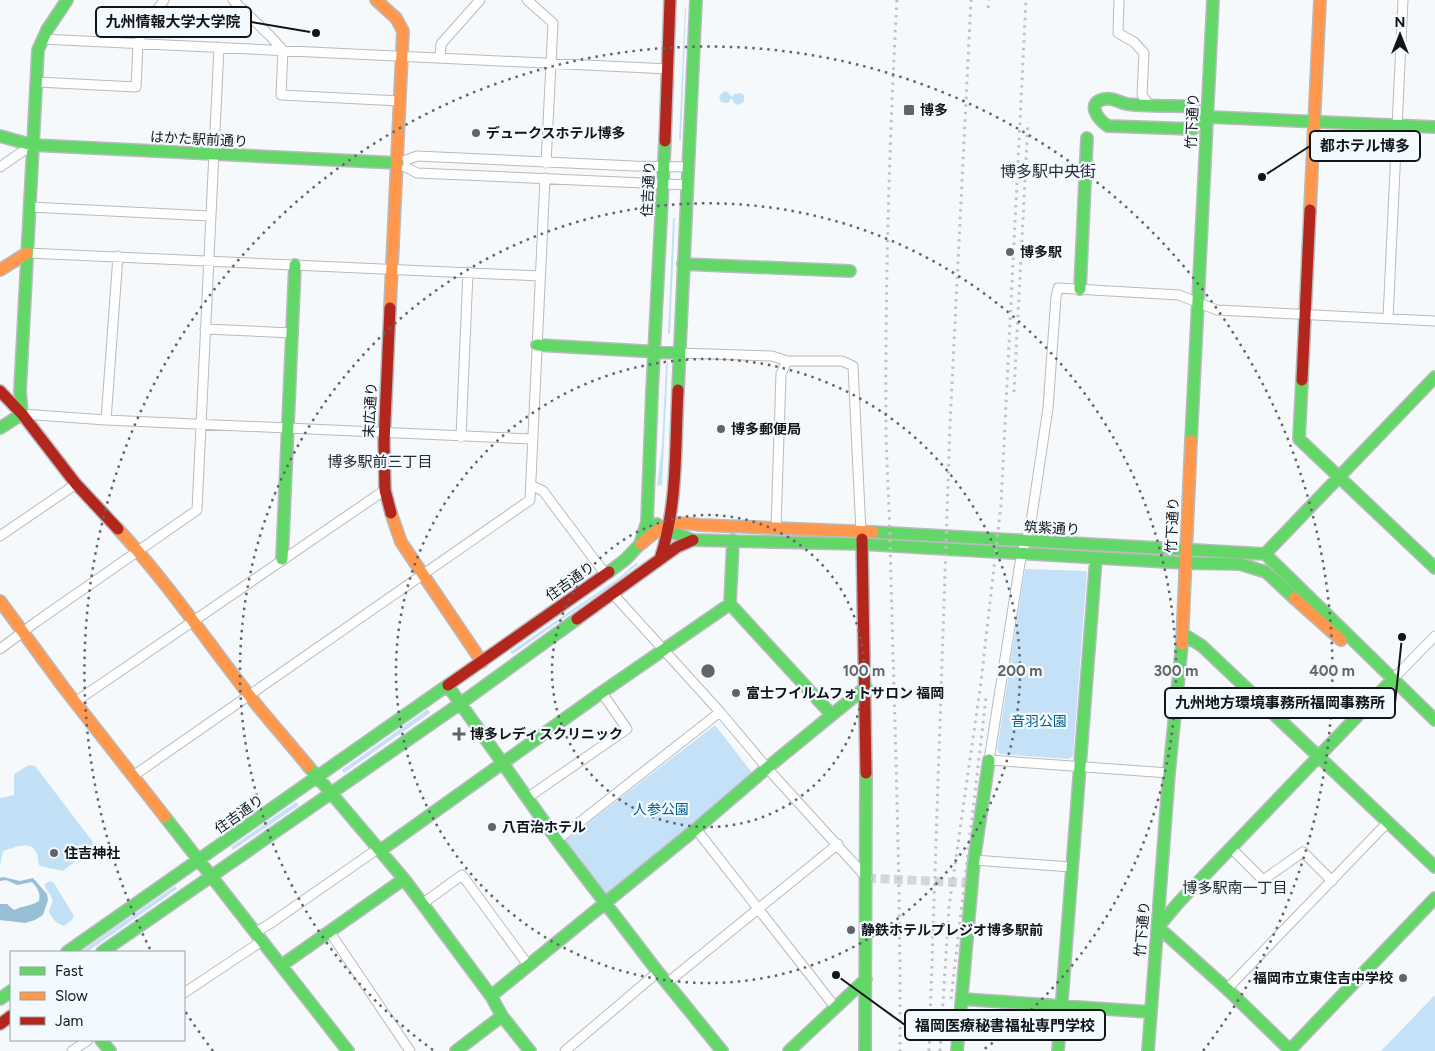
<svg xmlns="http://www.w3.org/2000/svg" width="1435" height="1051" viewBox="0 0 1435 1051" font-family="Figtree,'Noto Sans JP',sans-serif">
  <rect width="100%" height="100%" fill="#f6f9fc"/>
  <!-- green -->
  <path fill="#c4e1f7" d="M 685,9 L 686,9 L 681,140 L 679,140 Z
    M 673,218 L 675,218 L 670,334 L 668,334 Z
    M 666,364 L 668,364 L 662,485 L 657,486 L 662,445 Z
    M 636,563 L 638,564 L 620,579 L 513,654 L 510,652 L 619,578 Z
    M 1025,569 L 1087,571 L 1073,756 L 1069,759 L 1000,754 L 997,750 Z
    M 428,709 L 430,713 L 344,773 L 342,770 Z
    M 715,725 L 757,779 L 607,894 L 566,840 Z
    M 296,802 L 299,805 L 233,850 L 231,847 Z
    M 175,886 L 177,889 L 87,952 L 80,952 Z
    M 1435,995 L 1435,1051 L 1381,1051 Z"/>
  <!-- forest -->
  <path fill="#c3e1f6" d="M 725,91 L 728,92 L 732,97 L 734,94 L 741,93 L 744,95 L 744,102 L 738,105 L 734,103 L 732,98 L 728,103 L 721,102 L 719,96 Z
    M 29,765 L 35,766 L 93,842 L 92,848 L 63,871 L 40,866 C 37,862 39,859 37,854 C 31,839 14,848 3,851 L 0,866 L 0,798 L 14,795 L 14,774 Z
    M 50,881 L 54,883 L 74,916 L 72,920 L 64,926 C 58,925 50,917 49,911 C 49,907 54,904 52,899 C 51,893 45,891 45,884 Z"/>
  <!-- water -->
  <path fill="#97c0d6" d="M 3,877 L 20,881 L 33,878 L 47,894 L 48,900 L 43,915 L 35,920 L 25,923 L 0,920 L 0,904 L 7,904 L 14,910 C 22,906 31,906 39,901 C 41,893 37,887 32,882 L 17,885 L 6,880 L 0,881 L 0,878 Z"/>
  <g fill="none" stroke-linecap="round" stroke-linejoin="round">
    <!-- street-tunnel -->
    <path stroke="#d4d7da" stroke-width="9" stroke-dasharray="9 4.5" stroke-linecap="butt" d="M 867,878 L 971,883"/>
    <!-- street casing -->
    <g stroke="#b8bbbd" stroke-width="11">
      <path id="street" d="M 233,0 L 270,36 L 283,50 L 281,95 L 400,101
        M 527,0 L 553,23 L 546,163
        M 1119,0 L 1118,33 L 1134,42 L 1144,53 L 1142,95 L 1149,105
        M 42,39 L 669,69
        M 440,58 L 441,44 L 480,0
        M 37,82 L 136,87 L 138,43 L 145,27 L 164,0
        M 398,163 L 417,173 L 688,185
        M 398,163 L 417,156 L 634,166 L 689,167
        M 0,167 L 32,145
        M 30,207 L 210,216
        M 27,253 L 540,276
        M 1388,318 L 1403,0
        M 205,329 L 292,333
        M 678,353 L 772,356 L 787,361 L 842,361 L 853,366 L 861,532
        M 22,414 L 106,420 L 532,439
        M 106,420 L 118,256
        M 461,437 L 468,272
        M 531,485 L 543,491 L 606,575
        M 776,527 L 781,374 L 787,361
        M 0,536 L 76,484
        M 613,594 L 720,712 L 767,768 L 867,878
        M 0,649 L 36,622 L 197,510 L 219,47
        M 1392,680 L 1435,636
        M 75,702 L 385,490
        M 1169,773 L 989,760 L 1020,563 L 1025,542 L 1030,529 L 1048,408 L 1056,297 L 1058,288 L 1179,295 L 1217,310 L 1435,321
        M 133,776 L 530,500 L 545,178
        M 527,798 L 627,729 L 602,693
        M 696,829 L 835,1007
        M 557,840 L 720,712
        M 1231,848 L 1263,880 L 1303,852 L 1332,881
        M 974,860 L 1071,867
        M 422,904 L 462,875 L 528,965
        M 329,931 L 410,1051
        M 255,932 L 268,925 L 379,848
        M 667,983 L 838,844
        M 1227,989 L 1387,823
        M 184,993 L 262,941
        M 72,1051 L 88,1040
        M 565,1051 L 658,972"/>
    </g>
    <!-- fast casing -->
    <g stroke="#b8bbbd" stroke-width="14">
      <path id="fast" d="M 1206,116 L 1193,129 L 1108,126 C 1098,120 1085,102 1105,99 C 1114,97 1119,103 1127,104 C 1142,106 1158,106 1174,106 C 1178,106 1185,106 1189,107 C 1196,109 1202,115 1210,117 L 1435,127
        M 0,136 L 32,145 L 398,163
        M 683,264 L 850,271
        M 1080,289 L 1087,138
        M 537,345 L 678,353
        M 1302,380 L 1299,439 L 1435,568
        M 678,390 L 696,0
        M 0,428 L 22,414 L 20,391 L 38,50 L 47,30 L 67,0
        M 1191,441 L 1213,0
        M 657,524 L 661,528 L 693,540 L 862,544 L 1185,563 L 1240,564 L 1266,572 L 1294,598
        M 873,532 L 1265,554 L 1435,720
        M 733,540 L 730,604 L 831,714
        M 1265,554 L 1435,377
        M 282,559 L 295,265
        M 609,572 L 626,559 L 640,544 L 647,522 L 652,392 L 665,141
        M 1183,634 L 1202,646 L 1435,867
        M 448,686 L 557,840 L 658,972 L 722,1051
        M 308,766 L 404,879 L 491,996 L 502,1016 L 530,1051
        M 165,817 L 348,1051
        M 381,850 L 598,695 L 730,604
        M 67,952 L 448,685
        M 102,952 L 461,703 L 577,619
        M 282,965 L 404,879
        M 491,996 L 696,829 L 767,768 L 866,687
        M 0,999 L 11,991
        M 962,999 L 1150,1012
        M 101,1040 L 110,1051
        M 456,1051 L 502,1016
        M 789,1051 L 866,979
        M 865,1051 L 866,773
        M 957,1051 L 974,860 L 989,760
        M 1058,1051 L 1096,558
        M 1148,1051 L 1169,773 L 1182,644
        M 1289,1051 L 1435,898
        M 1291,1051 L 1227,989 L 1158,927 L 1179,902 L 1392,680"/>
    </g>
    <!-- slow casing -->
    <g stroke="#b8bbbd" stroke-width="14">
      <path id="slow" d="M 376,0 L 396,18 L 403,31 L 390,308
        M 1310,210 L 1320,0
        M 0,270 L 27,253
        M 391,513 L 401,542 L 482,662
        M 118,529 C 169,584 210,646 256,704 C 273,725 291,745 308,766
        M 641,544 C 666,523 667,520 700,525 L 873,532
        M 1294,598 L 1341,640
        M 0,601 L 64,688 L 165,817
        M 1182,644 L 1191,441"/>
    </g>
    <!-- jam casing -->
    <g stroke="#b8bbbd" stroke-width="14">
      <path id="jam" d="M 665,141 L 670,0
        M 390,308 L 384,442 L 385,490 L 391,513
        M 1302,380 L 1310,210
        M 0,391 L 22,414 L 76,484 L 118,529
        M 862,539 L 866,773
        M 660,559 C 678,505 675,446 678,390
        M 577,619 L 677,547 L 693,540
        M 448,685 L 609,572
        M 0,1024 L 11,1016"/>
    </g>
    <!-- street -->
    <use href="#street" stroke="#fefeff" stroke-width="9"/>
    <!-- fast -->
    <use href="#fast" stroke="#63d668" stroke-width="11"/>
    <!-- slow -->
    <use href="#slow" stroke="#ff974d" stroke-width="11"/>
    <!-- jam -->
    <use href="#jam" stroke="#b3261e" stroke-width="11"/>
    <!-- rail -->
    <path stroke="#c1c2c2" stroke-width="3" stroke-dasharray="2.5 5" stroke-linecap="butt" d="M 897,0 C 889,144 885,289 886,433 C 887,468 889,503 890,539 C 894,709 901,880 900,1051
      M 988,8 L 989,0
      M 1014,392 L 1028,122
      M 951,999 L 986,698
      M 929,1051 L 950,424 L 971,0
      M 940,1051 L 949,907 L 981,682 L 1001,505 L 1026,0"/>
  </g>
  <!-- distance rings -->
  <g fill="none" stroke="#626567" stroke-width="2.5" stroke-dasharray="2.5 5">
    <circle cx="708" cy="671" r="156"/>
    <circle cx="708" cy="671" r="312"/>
    <path d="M433 1050A468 468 0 1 1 983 1050"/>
    <path d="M213 1051A624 624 0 0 1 185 1011M150 949A624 624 0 1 1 1203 1051"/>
  </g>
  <!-- markers -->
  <g fill="#626567" stroke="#f3faff" stroke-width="2">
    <rect x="903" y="104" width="12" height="12" rx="2.5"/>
    <circle cx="476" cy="133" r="5"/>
    <circle cx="1010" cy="252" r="5"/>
    <circle cx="721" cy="429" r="5"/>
    <circle cx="736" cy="693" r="5"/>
    <path d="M456.5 726.5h5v5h5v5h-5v5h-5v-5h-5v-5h5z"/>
    <circle cx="492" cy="827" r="5"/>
    <circle cx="54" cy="853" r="5"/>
    <circle cx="851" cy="930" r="5"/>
    <circle cx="1403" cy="978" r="5"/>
  </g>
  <g text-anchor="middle" stroke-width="4.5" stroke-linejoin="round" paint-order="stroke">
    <!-- poi labels -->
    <g font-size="14" font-weight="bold" fill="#121517" stroke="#f3faff" text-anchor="start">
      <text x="920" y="115">博多</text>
      <text x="486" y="138">デュークスホテル博多</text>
      <text x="1020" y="257">博多駅</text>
      <text x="731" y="434">博多郵便局</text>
      <text x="746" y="698">富士フイルムフォトサロン 福岡</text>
      <text x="470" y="739">博多レディスクリニック</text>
      <text x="502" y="832">八百治ホテル</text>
      <text x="64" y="858">住吉神社</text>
      <text x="861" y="935">静鉄ホテルプレジオ博多駅前</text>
      <text x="1393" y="983" text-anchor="end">福岡市立東住吉中学校</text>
    </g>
    <!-- street labels -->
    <g font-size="14" fill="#121517" stroke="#f3faff">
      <text transform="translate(1192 121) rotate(-87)" y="5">竹下通り</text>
      <text transform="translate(199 139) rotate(3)" y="5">はかた駅前通り</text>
      <text transform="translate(648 189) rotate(-87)" y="5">住吉通り</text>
      <text transform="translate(370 410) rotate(-87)" y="5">末広通り</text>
      <text transform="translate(1172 525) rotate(-87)" y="5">竹下通り</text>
      <text transform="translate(1052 528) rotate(3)" y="5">筑紫通り</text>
      <text transform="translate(570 581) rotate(-35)" y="5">住吉通り</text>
      <text transform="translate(239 814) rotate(-35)" y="5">住吉通り</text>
      <text transform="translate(1142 929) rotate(-85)" y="5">竹下通り</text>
    </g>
    <!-- park labels -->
    <g font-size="14" fill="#015c8a" stroke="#f3faff">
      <text x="1039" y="726">音羽公園</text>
      <text x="661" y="814">人参公園</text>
    </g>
    <!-- neighbourhood labels -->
    <g font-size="15" fill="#252b30" stroke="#f3faff">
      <text x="380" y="467">博多駅前三丁目</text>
      <text x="1235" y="893">博多駅南一丁目</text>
    </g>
    <!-- quarter labels -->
    <g font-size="16" fill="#252b30" stroke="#f3faff">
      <text x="1048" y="177">博多駅中央街</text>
    </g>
  </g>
  <circle cx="708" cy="671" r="8" fill="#626567" stroke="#f3faff" stroke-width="2.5"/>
  <g font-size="15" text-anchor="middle" font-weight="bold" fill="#626567" stroke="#f3faff" stroke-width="4.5" stroke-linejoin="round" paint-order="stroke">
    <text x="864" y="676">100 m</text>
    <text x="1020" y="676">200 m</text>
    <text x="1176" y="676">300 m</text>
    <text x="1332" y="676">400 m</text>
  </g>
  <!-- callouts -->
  <path fill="none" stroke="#121517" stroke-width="2" d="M316 33L251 22M1262 177L1310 146M1402 637L1395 703M836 975L905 1025"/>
  <g fill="#121517" stroke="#f3faff" stroke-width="2">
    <circle cx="316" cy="33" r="5"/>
    <circle cx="1262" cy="177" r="5"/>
    <circle cx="1402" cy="637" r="5"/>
    <circle cx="836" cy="975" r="5"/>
  </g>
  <g fill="#f3faff" stroke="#121517" stroke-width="2">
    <rect x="96" y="7" width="155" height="30" rx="5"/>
    <rect x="1310" y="131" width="110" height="30" rx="5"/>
    <rect x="1165" y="688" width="230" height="30" rx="5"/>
    <rect x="905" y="1010" width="200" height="30" rx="5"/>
  </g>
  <g font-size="15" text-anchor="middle" font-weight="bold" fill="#121517">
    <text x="173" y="27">九州情報大学大学院</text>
    <text x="1365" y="151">都ホテル博多</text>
    <text x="1280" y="708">九州地方環境事務所福岡事務所</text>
    <text x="1005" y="1031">福岡医療秘書福祉専門学校</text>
  </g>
  <!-- legend -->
  <rect x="10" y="951" width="175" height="90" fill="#f3faff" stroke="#999ea2"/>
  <rect x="20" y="967" width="25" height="8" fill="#63d668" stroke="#999ea2"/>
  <text x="55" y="976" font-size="15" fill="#121517">Fast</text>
  <rect x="20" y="992" width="25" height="8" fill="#ff974d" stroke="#999ea2"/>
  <text x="55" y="1001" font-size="15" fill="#121517">Slow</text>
  <rect x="20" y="1017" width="25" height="8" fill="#b3261e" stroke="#999ea2"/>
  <text x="55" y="1026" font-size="15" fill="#121517">Jam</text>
  <!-- north arrow -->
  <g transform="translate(1400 35)" stroke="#f3faff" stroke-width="4" paint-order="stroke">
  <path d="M0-4L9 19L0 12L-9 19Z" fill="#121517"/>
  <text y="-8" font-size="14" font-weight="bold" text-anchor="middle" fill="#121517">N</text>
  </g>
</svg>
